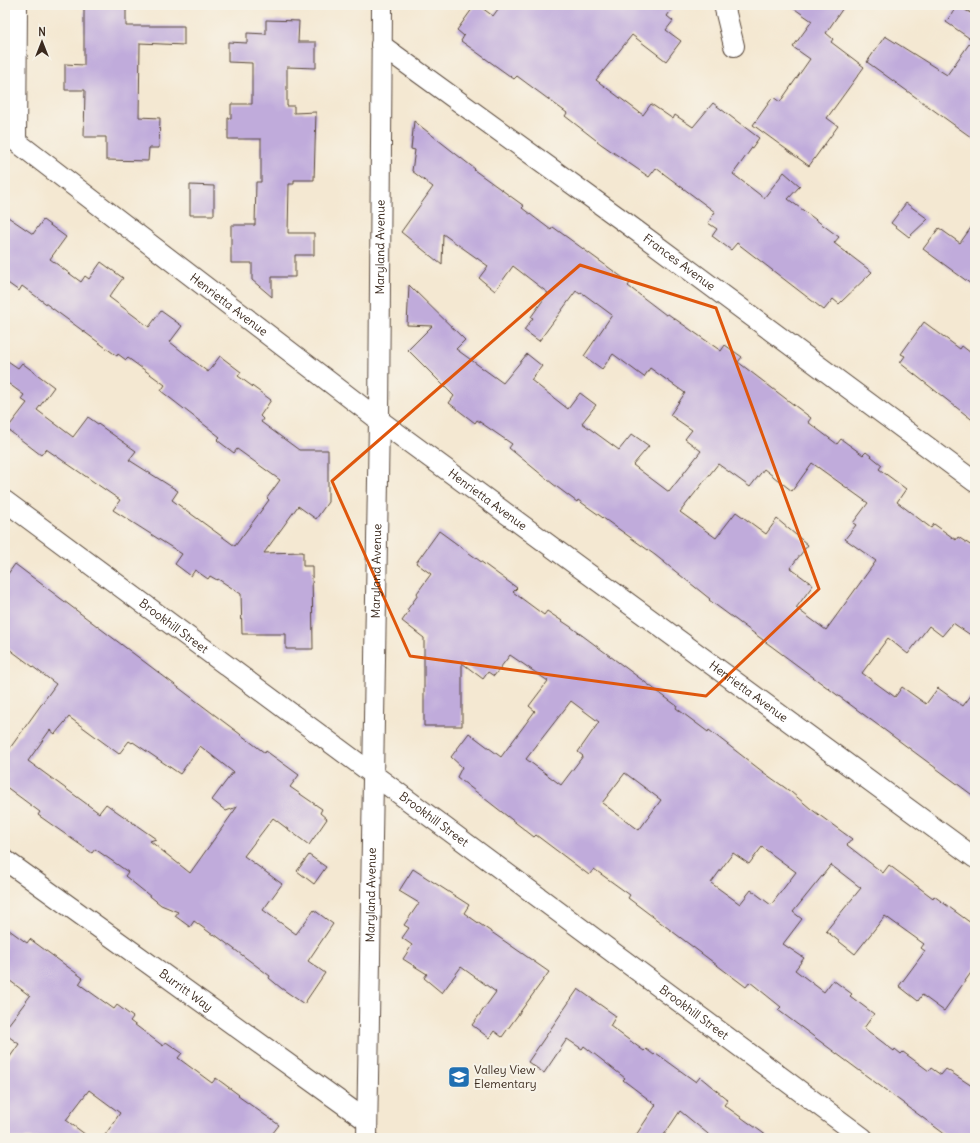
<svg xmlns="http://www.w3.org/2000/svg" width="980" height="1143" viewBox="0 0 980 1143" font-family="Delius,sans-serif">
  <rect width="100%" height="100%" fill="#f7f3e8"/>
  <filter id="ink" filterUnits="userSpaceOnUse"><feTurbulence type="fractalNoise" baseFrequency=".025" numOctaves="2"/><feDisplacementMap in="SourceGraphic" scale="8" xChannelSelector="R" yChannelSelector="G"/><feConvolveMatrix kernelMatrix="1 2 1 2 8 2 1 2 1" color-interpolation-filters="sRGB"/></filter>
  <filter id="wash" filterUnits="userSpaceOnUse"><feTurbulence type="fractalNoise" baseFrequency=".012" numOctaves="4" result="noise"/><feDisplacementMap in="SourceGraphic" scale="16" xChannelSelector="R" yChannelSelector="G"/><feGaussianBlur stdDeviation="0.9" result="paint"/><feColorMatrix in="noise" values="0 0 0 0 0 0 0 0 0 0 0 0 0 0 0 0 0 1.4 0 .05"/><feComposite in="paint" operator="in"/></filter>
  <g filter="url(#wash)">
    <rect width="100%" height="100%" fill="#f4e8d2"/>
    <g id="blocks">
      <!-- building -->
      <path fill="#c0abdb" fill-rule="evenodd" d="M 84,5 L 126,5 L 126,26 L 184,26 L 184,45 L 140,43 L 139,117 L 160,118 L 159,148 L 149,148 L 148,161 L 106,160 L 106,137 L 84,137 L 85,90 L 65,90 L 65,64 L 84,65 Z
        M 475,5 L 478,5 L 493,16 L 501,5 L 675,5 L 667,16 L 673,21 L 666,30 L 681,41 L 666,61 L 632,35 L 596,80 L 643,115 L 651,104 L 673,119 L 675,115 L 693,127 L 713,103 L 759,138 L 733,174 L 764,198 L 784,172 L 800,186 L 788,199 L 839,237 L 834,243 L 872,272 L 839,304 L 833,299 L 824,310 L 737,243 L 731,250 L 712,236 L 717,229 L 708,223 L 715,212 L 656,168 L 649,177 L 601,144 L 565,116 L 567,113 L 517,76 L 514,79 L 461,41 L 464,36 L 457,30 Z
        M 789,5 L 845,5 L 826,33 L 833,39 L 831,42 L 864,67 L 827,118 L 838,126 L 809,166 L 753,125 L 773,97 L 780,102 L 810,59 L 793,47 L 812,21 Z
        M 958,5 L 961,5 L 965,10 L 975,15 L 975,140 L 867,62 L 885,36 L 947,75 L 972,40 L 946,22 Z
        M 266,20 L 299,21 L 298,42 L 316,42 L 316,68 L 287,67 L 287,106 L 294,106 L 294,113 L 316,112 L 314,180 L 294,180 L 294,184 L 289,184 L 288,233 L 314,233 L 314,255 L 295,255 L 295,277 L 272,277 L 272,297 L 252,280 L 252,263 L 231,263 L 231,225 L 255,225 L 256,182 L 261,182 L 261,139 L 228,139 L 228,118 L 231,118 L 231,104 L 252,104 L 252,63 L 228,62 L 228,42 L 247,43 L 247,33 L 266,34 Z
        M 414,121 L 475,169 L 474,170 L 524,206 L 522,208 L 551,230 L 553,227 L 630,283 L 628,286 L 666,315 L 668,314 L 721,351 L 725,345 L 742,357 L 738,362 L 811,418 L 808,422 L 837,444 L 841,439 L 863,455 L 866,452 L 882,465 L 879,469 L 906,489 L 897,502 L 931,528 L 934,524 L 956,540 L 958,537 L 975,548 L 975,638 L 953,623 L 942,636 L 929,626 L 908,654 L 888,638 L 862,673 L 895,697 L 902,687 L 926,704 L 938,688 L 963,706 L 975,690 L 975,797 L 709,600 L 710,599 L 655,555 L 578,500 L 577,502 L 553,484 L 509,448 L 512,444 L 477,420 L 475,423 L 449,403 L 454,396 L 408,350 L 432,326 L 407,325 L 409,285 L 465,340 L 456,349 L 503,383 L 527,354 L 542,366 L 531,380 L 568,409 L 580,393 L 596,405 L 582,423 L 619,450 L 632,434 L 649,446 L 633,465 L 669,492 L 701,451 L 685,439 L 692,430 L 670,415 L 685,393 L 650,368 L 644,377 L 613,354 L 602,369 L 584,356 L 612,315 L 581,292 L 580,294 L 576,291 L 539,341 L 524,330 L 533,318 L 531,317 L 548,293 L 513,266 L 495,291 L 479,278 L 488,266 L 443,234 L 442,265 L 401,232 L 433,187 L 412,171 L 415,150 L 411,149 ZM 812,463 L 868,503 L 853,523 L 856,525 L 845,539 L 876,561 L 826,630 L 796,608 L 813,585 L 790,568 L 808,545 L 777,519 L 766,534 L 736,512 L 716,538 L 680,512 L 718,464 L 750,487 L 764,469 L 792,491 Z
        M 190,185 L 214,186 L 214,215 L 190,215 Z
        M 906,203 L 928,219 L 909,237 L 891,223 Z
        M 5,215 L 33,234 L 43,220 L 66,237 L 50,259 L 81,282 L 85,276 L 89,279 L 101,262 L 123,278 L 109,297 L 149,327 L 161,311 L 182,326 L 170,342 L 204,369 L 208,372 L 220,356 L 241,372 L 238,376 L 271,400 L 260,416 L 263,419 L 261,422 L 299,450 L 328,450 L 328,502 L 316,519 L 298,506 L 264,553 L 303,552 L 303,566 L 312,566 L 313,649 L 286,649 L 286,634 L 242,634 L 241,594 L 218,579 L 217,580 L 210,576 L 208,579 L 195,570 L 191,576 L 175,564 L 182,554 L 113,510 L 120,500 L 46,449 L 41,455 L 7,429 L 27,403 L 21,399 L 24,395 L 5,381 L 5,359 L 18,368 L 22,363 L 54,387 L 37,410 L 73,437 L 88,417 L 136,451 L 129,460 L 178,491 L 172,500 L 235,546 L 269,500 L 267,498 L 280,480 L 237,449 L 234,453 L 217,440 L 220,437 L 161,391 L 165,385 L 128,358 L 126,360 L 118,354 L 117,356 L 22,286 L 19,291 L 5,281 Z
        M 975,222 L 975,287 L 923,249 L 939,228 L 960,243 Z
        M 924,322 L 960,349 L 962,346 L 975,356 L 975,422 L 900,363 L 905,356 L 901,354 Z
        M 439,531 L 517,588 L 513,592 L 544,615 L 547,611 L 571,627 L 677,706 L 676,708 L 708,732 L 709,730 L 763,772 L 791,792 L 811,809 L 852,839 L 847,845 L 883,873 L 889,865 L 933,898 L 934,896 L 975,926 L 975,967 L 944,1011 L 922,995 L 918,1001 L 899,986 L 925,951 L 921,948 L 924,944 L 885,916 L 855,954 L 826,931 L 861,888 L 831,865 L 793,912 L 802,919 L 783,944 L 804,958 L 795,970 L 824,992 L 833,980 L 852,994 L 850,996 L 874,1014 L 864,1028 L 894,1051 L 895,1049 L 901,1054 L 903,1052 L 929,1071 L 931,1068 L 941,1075 L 946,1069 L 975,1088 L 975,1138 L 950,1138 L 778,1010 L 781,1007 L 750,982 L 746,987 L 628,898 L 630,895 L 594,869 L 589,875 L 536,835 L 534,837 L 457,777 L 462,767 L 451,757 L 469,733 L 501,757 L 535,711 L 529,706 L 548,681 L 510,655 L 494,676 L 488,672 L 483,679 L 462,663 L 462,726 L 424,726 L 424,638 L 402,621 L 409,611 L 407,610 L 418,595 L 417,593 L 431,574 L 416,563 ZM 571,701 L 599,722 L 578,752 L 583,756 L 561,785 L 526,759 ZM 625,773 L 661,800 L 639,830 L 602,803 ZM 762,847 L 796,872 L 771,905 L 751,890 L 740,904 L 711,883 L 733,853 L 749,864 Z
        M 15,564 L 265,753 L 266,751 L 299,775 L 290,787 L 322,809 L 320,813 L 327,819 L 309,845 L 273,818 L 244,856 L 282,884 L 263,910 L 296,934 L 314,910 L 333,924 L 308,961 L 325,973 L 304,1004 L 281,988 L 269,978 L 270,976 L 214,934 L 213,935 L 194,921 L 190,927 L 175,916 L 178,912 L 161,905 L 125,876 L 128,872 L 95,849 L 92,853 L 38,815 L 40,812 L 5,786 L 5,755 L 56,684 L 5,646 L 5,578 ZM 69,717 L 119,754 L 129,741 L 132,743 L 133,742 L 180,774 L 200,746 L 233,772 L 212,800 L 226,811 L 237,807 L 190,873 L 150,841 L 156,839 L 106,804 L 99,813 L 28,761 L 50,730 L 55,734 Z
        M 309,855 L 326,867 L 314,884 L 297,871 Z
        M 413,869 L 469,905 L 464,913 L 549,972 L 502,1037 L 494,1031 L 489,1038 L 472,1025 L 496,992 L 461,967 L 442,993 L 424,978 L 427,974 L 403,959 L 412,945 L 402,938 L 409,928 L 404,925 L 419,903 L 399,891 Z
        M 5,927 L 27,943 L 30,939 L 83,978 L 79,984 L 114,1009 L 117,1005 L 133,1017 L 130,1021 L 163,1046 L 166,1042 L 182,1053 L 178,1058 L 212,1083 L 216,1078 L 239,1095 L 238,1096 L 279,1125 L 269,1138 L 103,1138 L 120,1113 L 89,1090 L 66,1120 L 90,1138 L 5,1138 L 5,1064 L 19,1044 L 5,1034 L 5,1029 L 30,996 L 5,977 Z
        M 578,989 L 616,1016 L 610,1026 L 644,1051 L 646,1049 L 654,1055 L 656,1053 L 696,1082 L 700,1077 L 728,1100 L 724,1105 L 770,1138 L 713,1138 L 680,1111 L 662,1138 L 634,1138 L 656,1105 L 623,1080 L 625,1078 L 584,1046 L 582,1049 L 567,1039 L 544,1073 L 528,1062 Z"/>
    </g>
  </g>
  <g filter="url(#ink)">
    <use href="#blocks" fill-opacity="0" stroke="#574639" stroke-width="1"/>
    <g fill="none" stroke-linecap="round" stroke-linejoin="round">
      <!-- service casing -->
      <g stroke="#574639" stroke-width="12">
        <path id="service" d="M 969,5 L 975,9"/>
      </g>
      <!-- minor casing -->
      <g stroke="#574639" stroke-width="22">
        <g id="minor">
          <path d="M 724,5 L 734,46"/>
          <path id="s1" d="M 381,45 L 626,223 L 975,482"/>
          <path id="s2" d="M 5,133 L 379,420 L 975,858"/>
          <path d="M 16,141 L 17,5"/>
          <path id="s3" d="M 5,501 L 863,1138"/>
          <path id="s4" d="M 5,860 L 367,1121"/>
          <path id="s5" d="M 367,1138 L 379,420 L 382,5"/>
        </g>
      </g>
      <!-- service -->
      <use href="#service" stroke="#fff" stroke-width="10"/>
      <!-- minor -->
      <use href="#minor" stroke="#fff" stroke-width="20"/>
    </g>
  </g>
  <!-- marked area -->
  <path fill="none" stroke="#df570d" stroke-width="3" stroke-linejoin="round" d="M 580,265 L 716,308 L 819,589 L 706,696 L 410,656 L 332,481 Z"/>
  <!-- icons -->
  <defs>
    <g id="school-square" transform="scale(1.15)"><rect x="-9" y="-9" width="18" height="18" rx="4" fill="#1f6fb2" stroke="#f7f3e8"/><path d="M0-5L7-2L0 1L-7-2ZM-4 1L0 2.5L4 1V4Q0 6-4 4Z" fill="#fff"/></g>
  </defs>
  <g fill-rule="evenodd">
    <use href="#school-square" x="459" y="1077"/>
  </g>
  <g text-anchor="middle" stroke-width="4" stroke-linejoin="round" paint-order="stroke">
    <!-- street labels -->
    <g font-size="12" fill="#3b2a1e" stroke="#f7f3e8">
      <text dy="4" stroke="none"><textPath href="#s5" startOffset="891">Maryland Avenue</textPath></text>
      <text dy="4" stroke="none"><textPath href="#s1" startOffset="369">Frances Avenue</textPath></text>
      <text dy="4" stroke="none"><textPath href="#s2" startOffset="282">Henrietta Avenue</textPath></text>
      <text dy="4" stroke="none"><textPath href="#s2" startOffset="606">Henrietta Avenue</textPath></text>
      <text dy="4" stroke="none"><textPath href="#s5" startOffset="567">Maryland Avenue</textPath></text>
      <text dy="4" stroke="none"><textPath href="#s3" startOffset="210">Brookhill Street</textPath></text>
      <text dy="4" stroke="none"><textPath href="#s2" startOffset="930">Henrietta Avenue</textPath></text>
      <text dy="4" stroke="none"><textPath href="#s3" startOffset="534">Brookhill Street</textPath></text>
      <text dy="4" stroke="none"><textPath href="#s5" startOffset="243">Maryland Avenue</textPath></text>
      <text dy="4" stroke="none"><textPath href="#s4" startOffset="223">Burritt Way</textPath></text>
      <text dy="4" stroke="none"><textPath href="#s3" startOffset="858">Brookhill Street</textPath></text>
    </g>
    <!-- poi labels -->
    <g font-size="12" fill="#3b2a1e" stroke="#f7f3e8" text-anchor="start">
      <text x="474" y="1074">Valley View<tspan x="474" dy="14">Elementary</tspan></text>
    </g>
  </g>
  <!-- margin -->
  <rect width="980" height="1143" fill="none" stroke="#f7f3e8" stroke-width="20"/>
  <!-- north arrow -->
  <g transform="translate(42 42)" stroke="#f7f3e8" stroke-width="3" paint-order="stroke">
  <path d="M0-3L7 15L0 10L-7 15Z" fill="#3b2a1e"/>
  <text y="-6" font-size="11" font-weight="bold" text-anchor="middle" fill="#3b2a1e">N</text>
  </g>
</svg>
